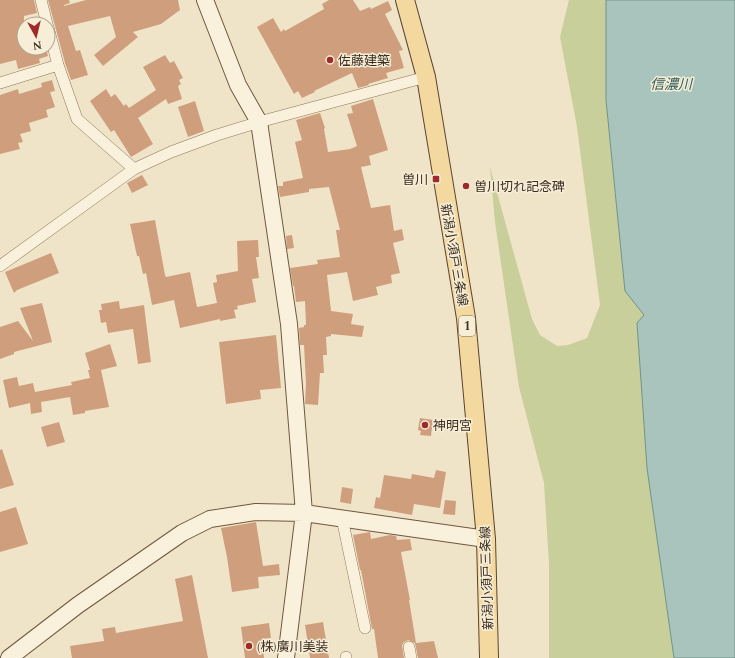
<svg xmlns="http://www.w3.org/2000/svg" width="735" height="658" viewBox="0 0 735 658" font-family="Spectral,'Noto Sans JP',serif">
  <rect width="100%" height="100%" fill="#f0e4c8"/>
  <!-- green -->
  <path fill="#c9cf9b" d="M 569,0 L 606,0 L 606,100 L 625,290 L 644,315 L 637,323 L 647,468 L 674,658 L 549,658 L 549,564 L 544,483 L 519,387 L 495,222 L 490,167 L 532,319 L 540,335 L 557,346 L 568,345 L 587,338 L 600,305 L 577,127 L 560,37 Z"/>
  <!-- water -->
  <path fill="#a9c4bc" stroke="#6f938a" d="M 606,0 L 735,0 L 735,658 L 674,658 L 647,468 L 637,323 L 644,315 L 625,291 L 606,100 Z"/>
  <!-- building -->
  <path fill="#cf9f7d" d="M 0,0 L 34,0 L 37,13 L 24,16 L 24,48 L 46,48 L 48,56 L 39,59 L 40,63 L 18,69 L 16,60 L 0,64 Z
    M 48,0 L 69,0 L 70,3 L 64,5 L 64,6 L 86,0 L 178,0 L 180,10 L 161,24 L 133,32 L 138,37 L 103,66 L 94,55 L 116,37 L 110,16 L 68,26 L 76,51 L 80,50 L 88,75 L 71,80 L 65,63 Z
    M 329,0 L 353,0 L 360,11 L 370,7 L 371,9 L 388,1 L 392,10 L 385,14 L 403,50 L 399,51 L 404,68 L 386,73 L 388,78 L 368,84 L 369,85 L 358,88 L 352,73 L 314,91 L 315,92 L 302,98 L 298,91 L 294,94 L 257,27 L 273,18 L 281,32 L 284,29 L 285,31 L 324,9 L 322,4 Z
    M 165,55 L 170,63 L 174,61 L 183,78 L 179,80 L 181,84 L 178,86 L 182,99 L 168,104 L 166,99 L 138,118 L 153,144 L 131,157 L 114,130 L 111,132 L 90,101 L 106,89 L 111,97 L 115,94 L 124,106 L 126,104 L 129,108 L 156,90 L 143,67 Z
    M 52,80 L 55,91 L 50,92 L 55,107 L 46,110 L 48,117 L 29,123 L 31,131 L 20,134 L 23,142 L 18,143 L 20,149 L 0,154 L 0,95 L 18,89 L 19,94 L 42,87 L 41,83 Z
    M 373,99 L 388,150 L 369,156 L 371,165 L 361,167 L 371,208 L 390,205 L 394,231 L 402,229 L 404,240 L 393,243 L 400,273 L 391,275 L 392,283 L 376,287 L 378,295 L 353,301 L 347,272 L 327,275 L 331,311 L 353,314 L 351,324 L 364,326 L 362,337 L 331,334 L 331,336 L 326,337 L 327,355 L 323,355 L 324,373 L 320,373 L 318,405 L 305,404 L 306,384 L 304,345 L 300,345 L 299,328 L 304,327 L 304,325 L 306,325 L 305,301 L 296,302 L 294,286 L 293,286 L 290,268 L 318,264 L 317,260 L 340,257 L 336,230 L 340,230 L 329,187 L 309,189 L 309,192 L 280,197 L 278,186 L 283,186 L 283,182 L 303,178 L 295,142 L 302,140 L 296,120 L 320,113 L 325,128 L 324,129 L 328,152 L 350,149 L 357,146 L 347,114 L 353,113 L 351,106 Z
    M 195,101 L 204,131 L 188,137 L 178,107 Z
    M 142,175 L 148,185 L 132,193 L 127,183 Z
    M 155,220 L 165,275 L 166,277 L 190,272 L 197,307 L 217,303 L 213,283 L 217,282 L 216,275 L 238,271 L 237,241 L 258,240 L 259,257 L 256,257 L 259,278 L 252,279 L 256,302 L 237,306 L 238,309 L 234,310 L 236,318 L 220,321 L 220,319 L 180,328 L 174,300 L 152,305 L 146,273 L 143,274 L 139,256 L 137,256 L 130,224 Z
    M 292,235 L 294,248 L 287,249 L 286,236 Z
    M 51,253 L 59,273 L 17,290 L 14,293 L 5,272 Z
    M 119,301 L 120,309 L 144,305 L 151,362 L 138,364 L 133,329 L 108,333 L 106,322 L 101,323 L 99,310 L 102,310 L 101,304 Z
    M 42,303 L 52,342 L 14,352 L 14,354 L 0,359 L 0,327 L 18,321 L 33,341 L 20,308 Z
    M 276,335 L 281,388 L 260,390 L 261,399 L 226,404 L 219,342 Z
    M 110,344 L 117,366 L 101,370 L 109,407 L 85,411 L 85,413 L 73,415 L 70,397 L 41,402 L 42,412 L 31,414 L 30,403 L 9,408 L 3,380 L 17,377 L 19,386 L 33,383 L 35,392 L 72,385 L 71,382 L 90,378 L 88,370 L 90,370 L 85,353 Z
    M 420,418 L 433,420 L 431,436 L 420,435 L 421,431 L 418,430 Z
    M 59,422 L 65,442 L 47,447 L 41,427 Z
    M 2,449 L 14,485 L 0,489 L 0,450 Z
    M 436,470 L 446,472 L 440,508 L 414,504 L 412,515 L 374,508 L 376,497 L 380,498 L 384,475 L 411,479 L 412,474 L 434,478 Z
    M 342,487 L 353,489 L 351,504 L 340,502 Z
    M 445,500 L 456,501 L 455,515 L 443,514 Z
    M 16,507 L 28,544 L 0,552 L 0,512 Z
    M 256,522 L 263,566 L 279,564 L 280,575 L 258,577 L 259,588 L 232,592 L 227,557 L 221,528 Z
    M 370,532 L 371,539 L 390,535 L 396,536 L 397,540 L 410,539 L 412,550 L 401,552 L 410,600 L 409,600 L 416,643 L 434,641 L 438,658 L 418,658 L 415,643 L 408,640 L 404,642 L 402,645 L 404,658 L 378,658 L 374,629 L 372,629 L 361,570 L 360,570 L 353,535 Z
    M 192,575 L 208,658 L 72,658 L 70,646 L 104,641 L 102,629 L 115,627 L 116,633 L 183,621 L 175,579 Z
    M 323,622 L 329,658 L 310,658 L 305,625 Z
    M 269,623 L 271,638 L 262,639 L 264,658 L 245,658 L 241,627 Z"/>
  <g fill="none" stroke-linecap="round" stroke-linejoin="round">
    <!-- street casing -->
    <g stroke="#8d765c" stroke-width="12">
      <path id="street" d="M 41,0 L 47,24
        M 48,27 L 58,65 L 77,119 L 134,169
        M 0,83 L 58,65
        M 0,266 L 134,169 L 171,152 L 217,135 L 259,122 L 426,77
        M 342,518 L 365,628
        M 409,647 L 411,658
        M 346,657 L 346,658"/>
    </g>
    <!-- secondary casing -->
    <g stroke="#6f573f" stroke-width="18">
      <path id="secondary" d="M 205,0 L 238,85 L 259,122 L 289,324 L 304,513 L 286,658
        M 9,658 L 78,605 L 182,533 L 210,519 L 256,512 L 304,513 L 486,539"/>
    </g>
    <!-- primary casing -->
    <g stroke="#5b4430" stroke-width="20">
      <path id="primary" d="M 405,0 L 426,77 L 466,318 L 486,539 L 489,658"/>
    </g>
    <!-- street -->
    <use href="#street" stroke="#faf1dc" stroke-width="11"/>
    <!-- secondary -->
    <use href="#secondary" stroke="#faf1dc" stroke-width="16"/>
    <!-- primary -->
    <use href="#primary" stroke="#f3d9a0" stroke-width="18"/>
  </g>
  <!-- markers -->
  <g fill="#9e2a2b" stroke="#f7eed8" stroke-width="1.5">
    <circle cx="330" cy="60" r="4"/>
    <rect x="432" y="175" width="8" height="8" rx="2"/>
    <circle cx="466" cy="186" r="4"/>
    <circle cx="425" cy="425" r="4"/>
    <circle cx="249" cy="646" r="4"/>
  </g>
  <g text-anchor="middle" stroke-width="3" stroke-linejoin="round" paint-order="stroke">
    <!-- shield labels -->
    <rect fill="#f7eed8" stroke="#756857" stroke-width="1" x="459" y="316" width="16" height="20" rx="3"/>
    <g font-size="12" font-weight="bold" fill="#3d2e20">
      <text x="467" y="330">1</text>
    </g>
    <!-- poi labels -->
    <g font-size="13" fill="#3d2e20" stroke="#f7eed8" text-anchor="start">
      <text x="338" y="65">佐藤建築</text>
      <text x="428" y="184" text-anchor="end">曽川</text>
      <text x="474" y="191">曽川切れ記念碑</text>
      <text x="433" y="430">神明宮</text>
      <text x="257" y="651">(株)廣川美装</text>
    </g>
    <!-- street labels -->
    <g font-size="13" fill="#3d2e20" stroke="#f7eed8">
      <text transform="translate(455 255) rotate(80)" y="5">新潟小須戸三条線</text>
      <text transform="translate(486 578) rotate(-92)" y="5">新潟小須戸三条線</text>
    </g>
    <!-- water labels -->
    <g font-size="14" font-style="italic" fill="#2f5d5a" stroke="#f7eed8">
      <text x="671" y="89">信濃川</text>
    </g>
  </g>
  <!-- north arrow -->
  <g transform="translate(36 36) rotate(172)"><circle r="19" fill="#f7eed8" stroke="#ada18e"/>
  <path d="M0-3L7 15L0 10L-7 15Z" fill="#9e2a2b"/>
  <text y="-6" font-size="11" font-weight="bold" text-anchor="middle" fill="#3d2e20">N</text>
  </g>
</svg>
